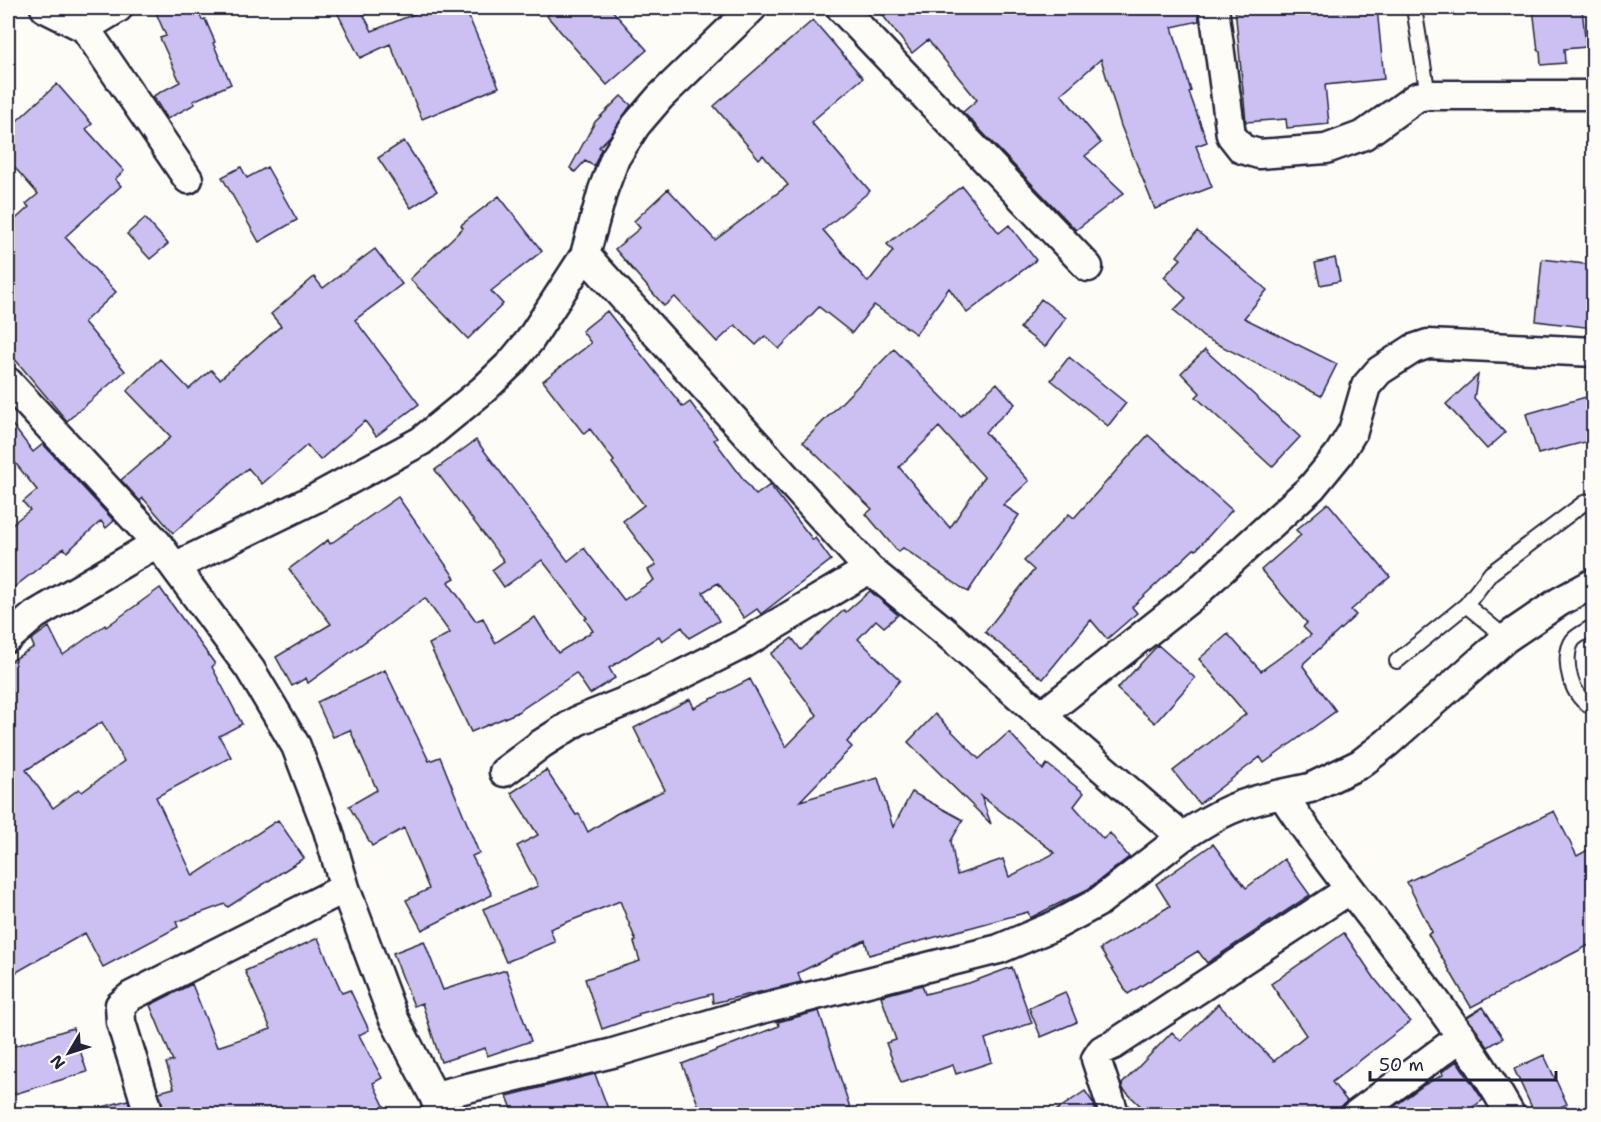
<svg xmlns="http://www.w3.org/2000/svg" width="1601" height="1122" viewBox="0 0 1601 1122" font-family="'Shantell Sans',sans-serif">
  <rect width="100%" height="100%" fill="#fdfcf7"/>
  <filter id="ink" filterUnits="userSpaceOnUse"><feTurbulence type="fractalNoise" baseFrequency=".0167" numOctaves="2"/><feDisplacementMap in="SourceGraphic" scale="12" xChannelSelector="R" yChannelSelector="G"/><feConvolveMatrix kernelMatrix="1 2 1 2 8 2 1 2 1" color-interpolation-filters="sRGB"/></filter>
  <g filter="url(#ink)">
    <!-- building -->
    <path fill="#cbc0f1" stroke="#22223b" stroke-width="1.5" fill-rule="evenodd" d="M 154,8 L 197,8 L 202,20 L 205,19 L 215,42 L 213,43 L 231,84 L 193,101 L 195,104 L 167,119 L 153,96 L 180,82 L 160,38 L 166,36 Z
      M 335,8 L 360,8 L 372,31 L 429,8 L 465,8 L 499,87 L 422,119 L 390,44 L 360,58 Z
      M 557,8 L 610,8 L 647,50 L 607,85 L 547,16 Z
      M 877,8 L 1198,8 L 1199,21 L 1172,27 L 1191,91 L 1189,92 L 1207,142 L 1196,146 L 1212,187 L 1155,209 L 1121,126 L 1101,59 L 1061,94 L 1101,143 L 1085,156 L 1124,193 L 1076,230 L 963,112 L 977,100 L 928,40 L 912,53 Z
      M 1235,8 L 1377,8 L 1384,79 L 1325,85 L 1329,124 L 1287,128 L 1286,119 L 1246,122 Z
      M 1533,8 L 1582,8 L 1586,47 L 1564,49 L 1565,63 L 1541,65 L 1540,51 L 1538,51 Z
      M 813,20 L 863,78 L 811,122 L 870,191 L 823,230 L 868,282 L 893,251 L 887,244 L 962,186 L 999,233 L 1009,225 L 1036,260 L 967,313 L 949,288 L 916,334 L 874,305 L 852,333 L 819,307 L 779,349 L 765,336 L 756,345 L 735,325 L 717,342 L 675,297 L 664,306 L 615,249 L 640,228 L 634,221 L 668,189 L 715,240 L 788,185 L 763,155 L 759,159 L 714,106 Z
      M 57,84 L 92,124 L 86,129 L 124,171 L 115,179 L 121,186 L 65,237 L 116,292 L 84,322 L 125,371 L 67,421 L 8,351 L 8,226 L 29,207 L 26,204 L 38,194 L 8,160 L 8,129 Z
      M 621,96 L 631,105 L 610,136 L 599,147 L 601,149 L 594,166 L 585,161 L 575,172 L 570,168 L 595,122 Z
      M 404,141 L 437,191 L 411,208 L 378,158 Z
      M 241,167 L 247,178 L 267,167 L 297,220 L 259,242 L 222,177 Z
      M 499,196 L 542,251 L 491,291 L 503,304 L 468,339 L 410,279 L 463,228 L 461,225 Z
      M 145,218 L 168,244 L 150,259 L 127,234 Z
      M 1197,231 L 1267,290 L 1244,318 L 1337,364 L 1321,396 L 1203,337 L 1174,310 L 1186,298 L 1164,277 L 1181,259 L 1177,256 Z
      M 375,249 L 402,284 L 355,320 L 419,404 L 376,436 L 365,421 L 320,460 L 307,445 L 262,484 L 248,468 L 173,533 L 143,498 L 140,501 L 121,480 L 171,437 L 127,391 L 160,359 L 189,389 L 211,370 L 220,379 L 281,326 L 271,314 L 314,277 L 323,288 Z
      M 1335,258 L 1340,281 L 1320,285 L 1315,263 Z
      M 1542,259 L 1593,265 L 1593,328 L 1536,321 Z
      M 1041,299 L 1066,318 L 1045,347 L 1020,328 Z
      M 607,311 L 683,407 L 690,402 L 717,438 L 714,440 L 753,492 L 756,495 L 770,485 L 813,540 L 815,538 L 831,560 L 761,614 L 757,609 L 744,618 L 718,583 L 703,592 L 719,621 L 689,638 L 682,627 L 662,641 L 659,636 L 609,668 L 615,678 L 590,694 L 576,673 L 516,713 L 471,732 L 429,644 L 450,633 L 425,598 L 308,683 L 306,678 L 292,686 L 276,657 L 331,624 L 289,569 L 328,540 L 330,544 L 398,497 L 455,578 L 448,582 L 476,621 L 483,618 L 495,643 L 535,617 L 558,653 L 593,631 L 585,619 L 587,618 L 542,560 L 504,587 L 492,570 L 504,561 L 435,470 L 476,440 L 568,561 L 584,548 L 624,600 L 654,580 L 648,570 L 656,565 L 623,521 L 644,505 L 612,463 L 614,461 L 590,429 L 584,434 L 543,381 L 591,343 L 582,331 Z
      M 894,349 L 961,416 L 997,383 L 1015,404 L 985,432 L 1029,481 L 1003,505 L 1019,515 L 968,592 L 903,548 L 898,552 L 866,514 L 872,509 L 803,442 ZM 939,427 L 984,477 L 950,528 L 899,467 Z
      M 1205,350 L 1300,437 L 1272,467 L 1196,397 L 1200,393 L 1181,373 Z
      M 1069,357 L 1126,403 L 1108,426 L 1051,380 Z
      M 1478,375 L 1474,398 L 1505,433 L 1487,449 L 1446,404 Z
      M 1593,395 L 1593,440 L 1538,454 L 1526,414 Z
      M 8,419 L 33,452 L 43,444 L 114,521 L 106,528 L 101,521 L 67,552 L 64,548 L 8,592 L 8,527 L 30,510 L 23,502 L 37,490 L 8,454 Z
      M 1148,435 L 1232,510 L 1196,550 L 1194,549 L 1132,607 L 1137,613 L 1107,639 L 1091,620 L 1043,679 L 985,632 L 1034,570 L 1024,561 L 1069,514 L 1074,518 Z
      M 1328,503 L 1390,577 L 1351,610 L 1356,615 L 1304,663 L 1303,666 L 1336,711 L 1264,763 L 1260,757 L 1199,804 L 1173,771 L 1246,714 L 1199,659 L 1228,634 L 1261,671 L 1311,635 L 1303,627 L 1307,623 L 1261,570 L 1301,535 L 1296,530 Z
      M 160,588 L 215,664 L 212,667 L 242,724 L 219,736 L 231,757 L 156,797 L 193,876 L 278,820 L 304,858 L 228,907 L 225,904 L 176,922 L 178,927 L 103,967 L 85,933 L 8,977 L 8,663 L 34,647 L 31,640 L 49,627 L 63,655 L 105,625 L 106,627 ZM 102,722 L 124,761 L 82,792 L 79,789 L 53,808 L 26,770 Z
      M 870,591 L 898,615 L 884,627 L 876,620 L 858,639 L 900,680 L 847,742 L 852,747 L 800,801 L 878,778 L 893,827 L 912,792 L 963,820 L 951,841 L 957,875 L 1003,859 L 1009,877 L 1055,853 L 981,796 L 991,824 L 908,742 L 935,714 L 979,759 L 1009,732 L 1043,770 L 1047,764 L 1084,793 L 1074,806 L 1103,839 L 1110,833 L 1129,857 L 1088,889 L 1030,918 L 1028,912 L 869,955 L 865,940 L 798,973 L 801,982 L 713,1003 L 712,994 L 638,1014 L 639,1016 L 602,1029 L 585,979 L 640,961 L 634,942 L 636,941 L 620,901 L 550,929 L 555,942 L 506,962 L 483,909 L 538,886 L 517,846 L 538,835 L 511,793 L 546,770 L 576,815 L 579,814 L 588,832 L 616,814 L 665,790 L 634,728 L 690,699 L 694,708 L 750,679 L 786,747 L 817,715 L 771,654 L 792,638 L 801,650 L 844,610 L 846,612 Z
      M 1158,645 L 1195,678 L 1155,723 L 1117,689 Z
      M 385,670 L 429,761 L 440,757 L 479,853 L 472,856 L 492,895 L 422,930 L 406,900 L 429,889 L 404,828 L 372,846 L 349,806 L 377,790 L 350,730 L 333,737 L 317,702 Z
      M 1554,811 L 1577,856 L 1593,847 L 1593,943 L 1471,1007 L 1428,934 L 1432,932 L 1407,882 Z
      M 1213,844 L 1246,888 L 1284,859 L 1310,895 L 1207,963 L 1198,951 L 1128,994 L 1100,949 L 1170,906 L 1156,884 Z
      M 1344,933 L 1375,979 L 1410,1022 L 1332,1082 L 1347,1101 L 1333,1114 L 1149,1114 L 1123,1089 L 1122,1084 L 1172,1032 L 1181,1041 L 1218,1004 L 1274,1061 L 1306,1035 L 1271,984 Z
      M 318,938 L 342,993 L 350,990 L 369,1030 L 359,1035 L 382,1078 L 373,1083 L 388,1114 L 189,1114 L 188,1108 L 165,1114 L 159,1092 L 174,1088 L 166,1063 L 173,1061 L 150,1005 L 192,984 L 217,1047 L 271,1029 L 245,971 Z
      M 424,941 L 443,990 L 506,970 L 531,1041 L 487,1056 L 485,1048 L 441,1062 L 422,1003 L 414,1006 L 393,953 Z
      M 1012,967 L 1032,1023 L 985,1039 L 992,1062 L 956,1074 L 953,1065 L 901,1083 L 886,1043 L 896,1040 L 881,996 L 922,985 L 925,994 L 969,983 Z
      M 1065,992 L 1077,1022 L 1041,1037 L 1029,1008 Z
      M 1483,1007 L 1503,1038 L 1488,1047 L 1467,1017 Z
      M 819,1011 L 852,1114 L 702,1114 L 682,1064 L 779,1026 L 778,1022 Z
      M 73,1028 L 87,1072 L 8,1096 L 8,1048 Z
      M 1544,1055 L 1567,1104 L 1546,1114 L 1535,1114 L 1514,1069 Z
      M 1457,1061 L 1483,1100 L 1467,1111 L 1464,1106 L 1448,1114 L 1384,1114 L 1424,1085 L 1443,1075 L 1442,1072 Z
      M 595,1074 L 610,1114 L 514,1114 L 507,1096 Z
      M 1085,1091 L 1094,1104 L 1095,1114 L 1051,1114 Z
      M 128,1100 L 132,1114 L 100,1114 L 99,1108 Z"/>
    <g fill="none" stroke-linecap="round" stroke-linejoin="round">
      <!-- service casing -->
      <g stroke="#22223b" stroke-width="18">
        <path id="service" d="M 1414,8 L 1428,95
          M 1594,626 C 1588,630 1577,635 1573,640 C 1560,658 1572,702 1594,707
          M 1506,638 L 1466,605 L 1491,573 L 1584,503 L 1594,500
          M 1397,661 L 1466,605"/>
      </g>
      <!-- minor casing -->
      <g stroke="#22223b" stroke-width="33">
        <path id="minor" d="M 45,8 L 85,28 L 118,8
          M 841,8 L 1088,267
          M 1214,8 L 1231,135 L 1242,149 L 1259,154 L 1326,149 L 1364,135 L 1417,97 L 1428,95 L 1594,95
          M 85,28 L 188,179
          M 585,255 L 869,569 L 943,630 L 1182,837 C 1218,813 1239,803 1282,794 C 1354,904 1446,1000 1510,1114
          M 8,382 L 157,543 L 250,669 L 296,746 L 328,830 L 345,888 L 393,1017 L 434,1096 L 441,1114
          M 176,566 L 316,498 L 421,441 L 483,390 L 511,363 L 530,340 L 585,255 L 603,190 L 615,158 L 636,125 L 660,97 L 752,8
          M 8,638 L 35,615 L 157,543
          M 1041,716 L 1193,596 L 1312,487 L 1339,454 L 1353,431 L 1366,386 L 1379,371 L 1413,349 L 1428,344 L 1594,352
          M 504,772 L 541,744 L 577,721 L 639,696 L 743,644 L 869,569
          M 1282,794 L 1310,788 L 1360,764 L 1387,743 L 1506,638 L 1559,602 L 1594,583
          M 434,1096 L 613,1053 L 761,1009 L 999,949 L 1056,925 L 1097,903 L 1182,837
          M 149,1114 L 121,1022 L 120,1005 L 131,996 L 345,888
          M 1111,1114 L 1113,1110 L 1096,1059 L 1102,1050 L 1113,1045 L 1349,890
          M 1357,1114 L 1462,1036"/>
      </g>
      <!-- service -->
      <use href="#service" stroke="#fdfcf7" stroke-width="14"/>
      <!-- minor -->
      <use href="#minor" stroke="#fdfcf7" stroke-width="28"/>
    </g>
  </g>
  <!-- margin -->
  <rect width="1601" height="1122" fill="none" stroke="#fdfcf7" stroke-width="30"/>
  <rect x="15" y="15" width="1571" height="1092" fill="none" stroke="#22223b" stroke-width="2" filter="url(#ink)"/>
  <!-- north arrow -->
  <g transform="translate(69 1053) rotate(231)" stroke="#fdfcf7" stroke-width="4.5" paint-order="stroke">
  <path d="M0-4.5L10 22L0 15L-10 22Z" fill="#22223b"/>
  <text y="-9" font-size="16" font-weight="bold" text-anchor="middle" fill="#22223b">N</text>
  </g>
  <!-- scale -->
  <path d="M1370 1071v9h186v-9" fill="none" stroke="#22223b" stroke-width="3"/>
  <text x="1379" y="1071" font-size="18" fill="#22223b" stroke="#fdfcf7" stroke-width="4.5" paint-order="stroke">50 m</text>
</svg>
